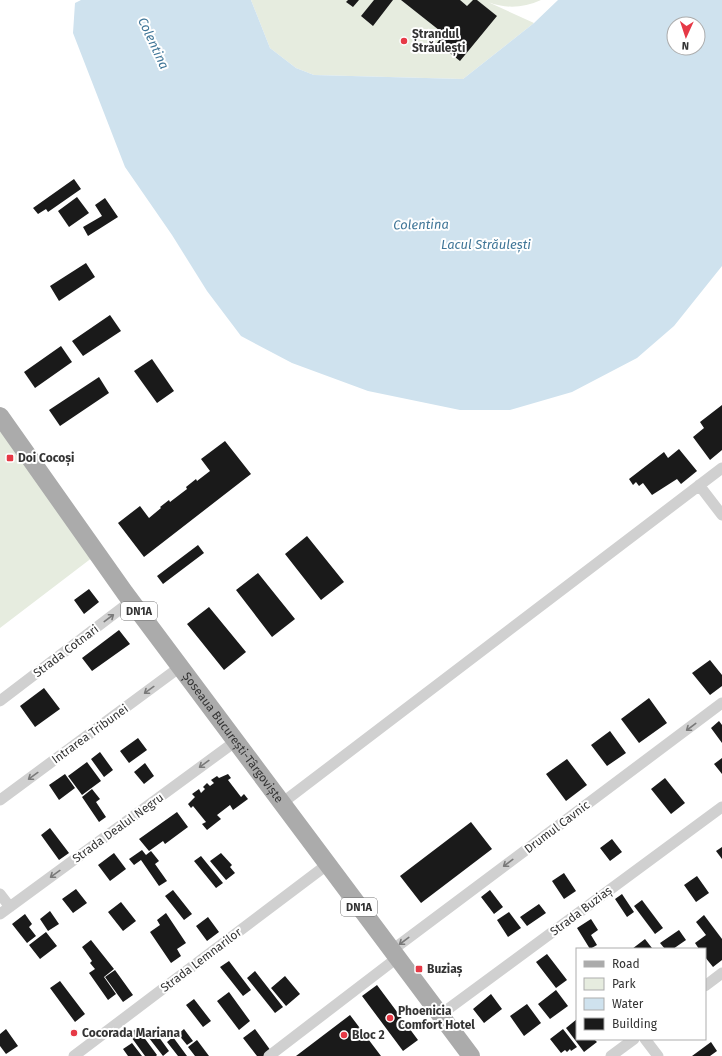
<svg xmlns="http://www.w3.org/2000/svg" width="722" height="1056" viewBox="0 0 722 1056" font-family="'Fira Sans',sans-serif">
  <rect width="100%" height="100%" fill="#fff"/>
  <!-- green -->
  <path fill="#e6ecdf" d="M 251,0 L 541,0 C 523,8 506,9 488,2 L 534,23 L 463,79 L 314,75 L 296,68 L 270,48 Z
    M 0,420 L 97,554 L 0,628 Z"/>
  <!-- water -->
  <path fill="#cfe2ee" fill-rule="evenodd" d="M 81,0 L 251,0 L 270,48 L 296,68 L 314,75 L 463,79 L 534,23 L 558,0 L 722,0 L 722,266 L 674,326 L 637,358 L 572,392 L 510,410 L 460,410 L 368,391 L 292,363 L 241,336 L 207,291 L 172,235 L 125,167 L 73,33 L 75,3 ZM 674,24 L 698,24 L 698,48 L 674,48 Z"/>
  <!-- building -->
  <path fill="#1a1a1a" d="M 348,0 L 359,0 L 353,7 L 346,2 Z
    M 374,0 L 393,0 L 373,26 L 361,16 Z
    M 401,0 L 460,0 L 467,6 L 473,0 L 477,0 L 497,16 L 460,61 L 437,43 L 444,34 Z
    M 74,179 L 81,189 L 48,212 L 46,209 L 38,214 L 33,208 Z
    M 77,197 L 89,213 L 69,227 L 58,211 Z
    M 105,198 L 118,217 L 88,236 L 83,227 L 102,216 L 95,205 Z
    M 86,263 L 95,277 L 59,301 L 50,286 Z
    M 110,315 L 121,331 L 83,356 L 72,341 Z
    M 61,346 L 72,362 L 35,388 L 24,372 Z
    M 152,359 L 174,391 L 157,403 L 134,371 Z
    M 99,377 L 109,393 L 60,426 L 49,410 Z
    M 722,405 L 722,450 L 710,460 L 693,437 L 704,428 L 700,422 Z
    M 225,441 L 251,474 L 144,557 L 118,523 L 140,506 L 149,518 L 161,508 L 160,507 L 169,500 L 170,502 L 187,489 L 186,487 L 196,479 L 197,481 L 210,471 L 201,459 Z
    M 679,449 L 697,471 L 681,484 L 677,479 L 652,495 L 643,483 L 639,486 L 636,482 L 633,485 L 629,479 L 664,452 L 668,458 Z
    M 307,536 L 344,582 L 321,600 L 285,554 Z
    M 198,545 L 204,553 L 163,584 L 157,576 Z
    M 258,573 L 295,619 L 272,637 L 236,590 Z
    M 89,589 L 99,602 L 84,614 L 74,600 Z
    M 209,607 L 246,652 L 224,670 L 187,624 Z
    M 119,630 L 130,644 L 92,671 L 82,658 Z
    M 710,660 L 722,675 L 722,686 L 710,695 L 692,673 Z
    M 44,688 L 60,709 L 35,727 L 20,706 Z
    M 649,698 L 667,723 L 639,743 L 621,719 Z
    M 719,721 L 722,725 L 722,743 L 711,728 Z
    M 610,731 L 626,753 L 607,766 L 591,745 Z
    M 138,738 L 147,750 L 129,763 L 120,751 Z
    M 100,752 L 113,770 L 104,777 L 91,759 Z
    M 722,758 L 722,774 L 714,764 Z
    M 567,759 L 587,785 L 566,801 L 546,774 Z
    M 87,762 L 101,781 L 82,795 L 68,776 Z
    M 145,763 L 154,776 L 144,784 L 134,772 Z
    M 65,774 L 75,788 L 59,800 L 49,785 Z
    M 228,774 L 231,778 L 228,780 L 241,797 L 244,794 L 248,799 L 233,810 L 230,805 L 217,815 L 221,819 L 207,830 L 202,824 L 206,822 L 193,806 L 191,808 L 188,804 L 195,797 L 192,794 L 199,789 L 201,793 L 205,789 L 203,787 L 207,783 L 210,786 L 214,783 L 211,780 L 217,776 L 219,778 Z
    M 665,778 L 685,803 L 671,814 L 651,789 Z
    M 92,789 L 100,799 L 96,802 L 106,817 L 99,822 L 82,797 Z
    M 177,812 L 188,827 L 165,844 L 163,841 L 149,851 L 139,839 Z
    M 471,822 L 492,849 L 421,903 L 400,876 Z
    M 50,828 L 69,853 L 59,860 L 41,835 Z
    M 612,839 L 622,852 L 610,861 L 600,848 Z
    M 722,847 L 722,859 L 716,851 Z
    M 142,850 L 146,855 L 151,851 L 159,861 L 155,864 L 167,881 L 159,886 L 141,860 L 134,865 L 129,859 Z
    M 114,853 L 126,869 L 110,881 L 98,865 Z
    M 221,853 L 232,865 L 230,867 L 235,873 L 226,880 L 210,861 Z
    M 201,856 L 223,883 L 216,888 L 194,861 Z
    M 564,873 L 576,891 L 564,899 L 552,881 Z
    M 697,876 L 709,893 L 696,902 L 684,885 Z
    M 76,889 L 87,903 L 73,913 L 62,899 Z
    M 173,890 L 192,914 L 184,920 L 165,896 Z
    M 490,890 L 503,907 L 494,914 L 481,897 Z
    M 622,894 L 634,912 L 627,917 L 615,899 Z
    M 642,900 L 663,928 L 655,934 L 634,906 Z
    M 121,902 L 136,921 L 123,931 L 108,912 Z
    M 539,904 L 546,913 L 527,926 L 520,917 Z
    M 50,911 L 59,924 L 48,931 L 40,919 Z
    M 509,912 L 521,928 L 508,937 L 497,920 Z
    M 166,913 L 186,943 L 177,949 L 181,956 L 171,963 L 150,932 L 160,925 L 157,920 Z
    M 25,914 L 32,924 L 29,927 L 36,936 L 27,943 L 12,924 Z
    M 704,915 L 722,939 L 722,960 L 713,967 L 705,957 L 705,949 L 699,949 L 695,943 L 706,935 L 696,922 Z
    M 208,917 L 219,932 L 207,941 L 196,926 Z
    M 591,919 L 598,930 L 591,935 L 597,945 L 590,949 L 577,928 Z
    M 679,930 L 686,940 L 673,949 L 665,949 L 660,943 Z
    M 46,932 L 57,946 L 40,959 L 29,945 Z
    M 645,939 L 652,948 L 632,949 Z
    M 91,940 L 114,969 L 104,977 L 116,994 L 108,1000 L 89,973 L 95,969 L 90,963 L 92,961 L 82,947 Z
    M 547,954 L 567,980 L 556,988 L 536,962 Z
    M 229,961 L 251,990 L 243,996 L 220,967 Z
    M 115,970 L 133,995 L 123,1002 L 105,977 Z
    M 255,971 L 283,1007 L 275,1013 L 247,978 Z
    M 285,976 L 300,994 L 286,1006 L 271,988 Z
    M 60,981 L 85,1014 L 75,1022 L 50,988 Z
    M 377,985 L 418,1040 L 403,1051 L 362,996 Z
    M 556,990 L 568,1006 L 550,1019 L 538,1004 Z
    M 229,992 L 250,1021 L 239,1030 L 217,1001 Z
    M 491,994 L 502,1009 L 484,1023 L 473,1009 Z
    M 194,999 L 211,1021 L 203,1027 L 186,1005 Z
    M 527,1004 L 541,1023 L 524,1036 L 510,1016 Z
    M 350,1015 L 381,1056 L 296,1056 Z
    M 577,1019 L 577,1039 L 594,1039 L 597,1042 L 584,1052 L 566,1028 Z
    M 137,1028 L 157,1055 L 156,1056 L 145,1056 L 129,1034 Z
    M 6,1029 L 18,1046 L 6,1054 L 0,1046 L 0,1034 Z
    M 184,1029 L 193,1041 L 187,1045 L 178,1034 Z
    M 255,1029 L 271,1051 L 265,1056 L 257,1056 L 243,1038 Z
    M 563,1029 L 577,1047 L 571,1051 L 570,1049 L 567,1052 L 565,1050 L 561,1053 L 550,1039 Z
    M 156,1033 L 169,1051 L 163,1056 L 149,1038 Z
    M 173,1037 L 187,1056 L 178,1056 L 167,1042 Z
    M 197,1040 L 209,1056 L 195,1056 L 188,1047 Z
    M 711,1042 L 717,1051 L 710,1056 L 692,1056 Z
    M 132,1043 L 142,1056 L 128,1056 L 123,1049 Z"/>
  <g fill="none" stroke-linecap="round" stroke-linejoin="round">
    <!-- street -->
    <path stroke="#d0d0d0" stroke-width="11" d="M 699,485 L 722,515
      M 0,701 L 131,601
      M 0,800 L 180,667
      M 282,803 L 722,468
      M 0,894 L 10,907
      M 0,914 L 236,741
      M 391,951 L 722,703
      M 705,986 L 722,973
      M 440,1015 L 722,807
      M 645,1039 L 658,1056
      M 74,1056 L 328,864
      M 269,1056 L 397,958
      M 611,1056 L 634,1039"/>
    <!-- primary -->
    <path stroke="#ababab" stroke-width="18" id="s1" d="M 0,416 L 125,593 L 471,1056"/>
  </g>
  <!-- one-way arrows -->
  <defs><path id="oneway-shaft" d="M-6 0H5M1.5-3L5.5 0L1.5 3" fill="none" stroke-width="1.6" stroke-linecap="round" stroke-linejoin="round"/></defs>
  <g stroke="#7a7a7a">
    <use href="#oneway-shaft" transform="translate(109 618) rotate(-37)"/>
    <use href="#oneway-shaft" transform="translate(149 690) rotate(144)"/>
    <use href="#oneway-shaft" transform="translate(691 727) rotate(143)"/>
    <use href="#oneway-shaft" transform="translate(204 764) rotate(144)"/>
    <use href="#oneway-shaft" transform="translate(33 776) rotate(144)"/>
    <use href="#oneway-shaft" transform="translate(508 863) rotate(143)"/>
    <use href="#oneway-shaft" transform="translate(55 874) rotate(144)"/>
    <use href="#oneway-shaft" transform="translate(404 941) rotate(143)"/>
  </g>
  <!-- markers -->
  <g fill="#e63946" stroke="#fff" stroke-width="1.5">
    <circle cx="404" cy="41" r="4"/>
    <rect x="6" y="454" width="8" height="8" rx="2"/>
    <rect x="415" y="965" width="8" height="8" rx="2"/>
    <circle cx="390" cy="1018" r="4"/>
    <circle cx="74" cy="1033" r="4"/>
    <circle cx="344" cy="1035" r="4"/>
  </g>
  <g text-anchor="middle" stroke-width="4" stroke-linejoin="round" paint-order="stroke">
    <!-- shield labels -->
    <g fill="#fff" stroke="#707070" stroke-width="1">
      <rect x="121" y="602" width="36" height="18" rx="3"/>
      <rect x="341" y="898" width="36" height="18" rx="3"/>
    </g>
    <g font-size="11" font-weight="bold" fill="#333">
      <text x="139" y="615">DN1A</text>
      <text x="359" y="911">DN1A</text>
    </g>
    <!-- poi labels -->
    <g font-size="12" font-weight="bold" fill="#333" stroke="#fff" text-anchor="start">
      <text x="412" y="38">Ștrandul<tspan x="412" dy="14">Străulești</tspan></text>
      <text x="18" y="462">Doi Cocoși</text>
      <text x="427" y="973">Buziaș</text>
      <text x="398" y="1015">Phoenicia<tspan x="398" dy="14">Comfort Hotel</tspan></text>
      <text x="82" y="1037">Cocorada Mariana</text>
      <text x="352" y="1039">Bloc 2</text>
    </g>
    <!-- street labels -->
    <g font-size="12" fill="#333" stroke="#fff">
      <text transform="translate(66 651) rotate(-37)" y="4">Strada Cotnari</text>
      <text transform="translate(90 734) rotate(-36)" y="4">Intrarea Tribunei</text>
      <text dy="4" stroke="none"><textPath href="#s1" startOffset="397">Șoseaua București-Târgoviște</textPath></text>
      <text transform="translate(557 827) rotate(-37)" y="4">Drumul Cavnic</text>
      <text transform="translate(118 828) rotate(-36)" y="4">Strada Dealul Negru</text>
      <text transform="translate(581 911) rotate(-37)" y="4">Strada Buziaș</text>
      <text transform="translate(201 960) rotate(-37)" y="4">Strada Lemnarilor</text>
    </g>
    <!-- water labels -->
    <g font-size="13" font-style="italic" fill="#3f7597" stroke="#fff">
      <text transform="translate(154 43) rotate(65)" y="5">Colentina</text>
      <text transform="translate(421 224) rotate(-1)" y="5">Colentina</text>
      <text x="486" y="249">Lacul Străulești</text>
    </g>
  </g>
  <!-- legend -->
  <rect x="576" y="948" width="130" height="92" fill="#ffffff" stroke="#adadad"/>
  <rect x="584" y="961" width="20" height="6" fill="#ababab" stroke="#adadad"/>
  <text x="612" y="968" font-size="12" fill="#333333">Road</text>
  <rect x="584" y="978" width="20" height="12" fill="#e6ecdf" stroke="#adadad"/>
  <text x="612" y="988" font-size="12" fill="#333333">Park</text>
  <rect x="584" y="998" width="20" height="12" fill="#cfe2ee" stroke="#adadad"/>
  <text x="612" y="1008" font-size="12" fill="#333333">Water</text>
  <rect x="584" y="1018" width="20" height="12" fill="#1a1a1a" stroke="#adadad"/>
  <text x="612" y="1028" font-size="12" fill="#333333">Building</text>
  <!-- north arrow -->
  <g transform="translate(686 36) rotate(183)"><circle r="19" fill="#ffffff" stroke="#adadad"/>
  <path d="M0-3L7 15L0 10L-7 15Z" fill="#e63946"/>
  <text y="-6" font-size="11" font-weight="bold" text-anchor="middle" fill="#333333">N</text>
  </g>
</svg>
